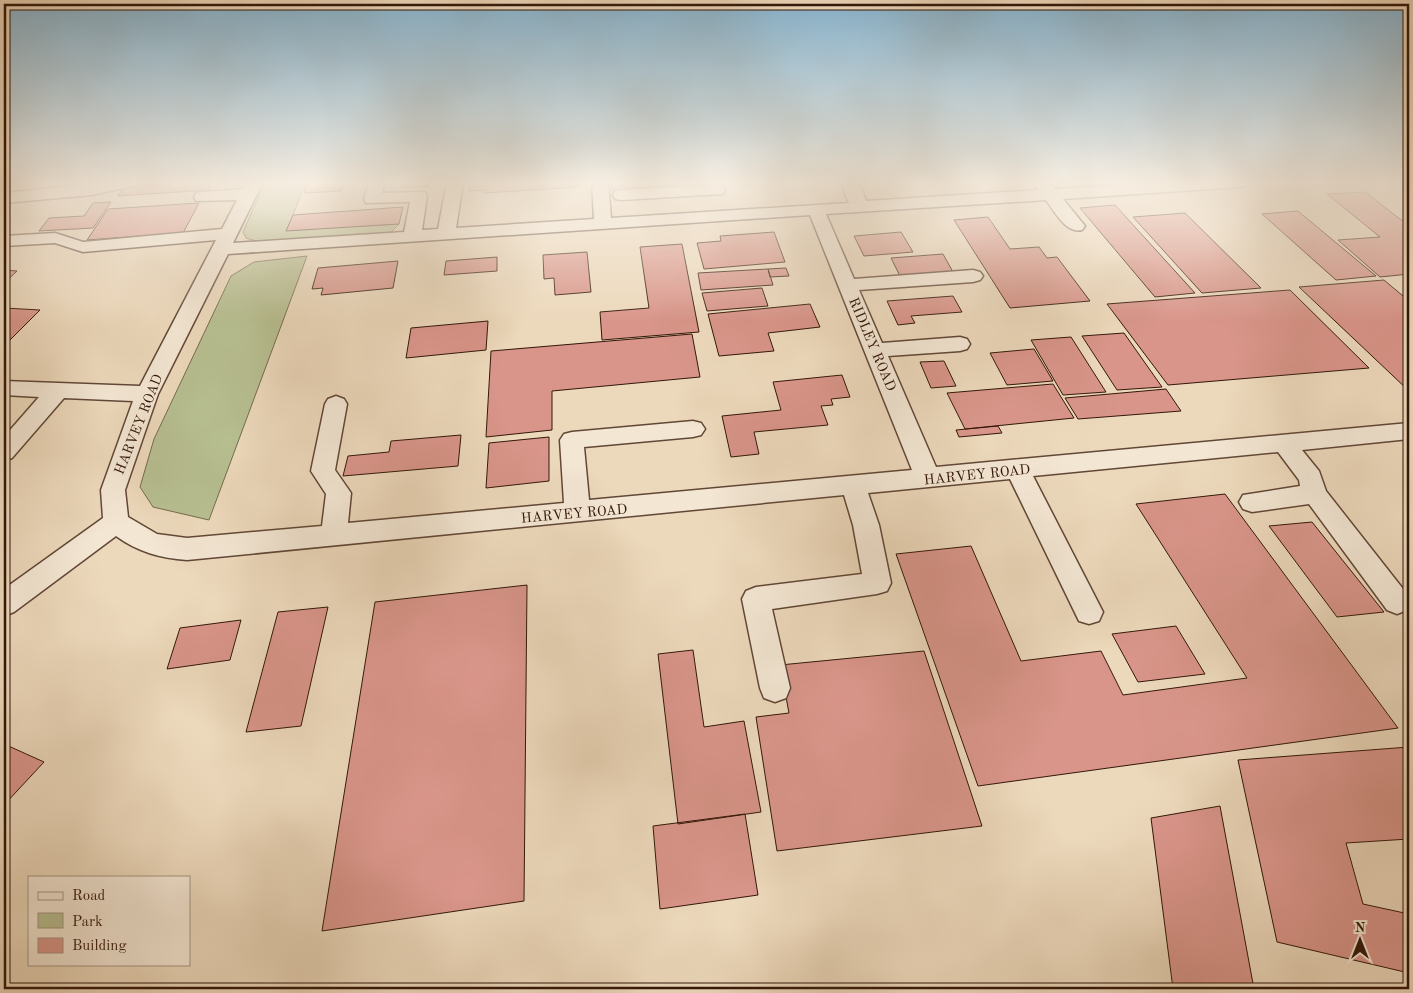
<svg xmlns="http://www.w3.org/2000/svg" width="1413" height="993" viewBox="0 0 1413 993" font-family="'Old Standard TT',serif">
  <rect width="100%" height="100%" fill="#ecd8bb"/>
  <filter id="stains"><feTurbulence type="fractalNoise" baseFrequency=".004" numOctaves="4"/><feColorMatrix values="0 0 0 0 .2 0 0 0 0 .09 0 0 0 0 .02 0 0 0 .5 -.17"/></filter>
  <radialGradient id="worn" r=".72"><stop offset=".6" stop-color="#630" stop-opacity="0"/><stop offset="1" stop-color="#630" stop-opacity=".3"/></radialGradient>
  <!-- green -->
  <path fill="#b7bf91" stroke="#756b4d" d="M 265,182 L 306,182 L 287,230 L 399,224 L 389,234 L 259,242 L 246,238 L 243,232 Z
    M 307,256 L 209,520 L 153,507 L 140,487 L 154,439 L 231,276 L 254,262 Z"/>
  <!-- building -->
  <path fill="#d9958a" stroke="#331709" d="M 213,182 L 208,190 L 118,196 L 125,186 Z
    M 308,182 L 344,182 L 341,191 L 304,193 Z
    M 402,182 L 429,182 L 428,186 L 401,188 Z
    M 471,182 L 579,182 L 579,187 L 485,193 L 486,190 L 469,191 Z
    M 611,182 L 676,182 L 677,185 L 612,190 Z
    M 741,182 L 802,182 L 742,186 Z
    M 1365,192 L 1409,226 L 1409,274 L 1380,277 L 1338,240 L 1380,237 L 1327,194 Z
    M 111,202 L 93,228 L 39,231 L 49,218 L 84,216 L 93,203 Z
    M 199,203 L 183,233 L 87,240 L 108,209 Z
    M 1115,205 L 1195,293 L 1155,297 L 1080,208 Z
    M 403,207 L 399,224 L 286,231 L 293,215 Z
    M 1298,211 L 1376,276 L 1336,280 L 1262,214 Z
    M 1185,213 L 1261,288 L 1202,293 L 1133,217 Z
    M 988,217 L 1010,249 L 1039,247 L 1047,258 L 1057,257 L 1090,301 L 1010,308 L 954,220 Z
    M 774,232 L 785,262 L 704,269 L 697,243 L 721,241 L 720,236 Z
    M 901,232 L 913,252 L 864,256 L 854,236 Z
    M 682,244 L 699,332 L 602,340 L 600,312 L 649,308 L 640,247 Z
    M 587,252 L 591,292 L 555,295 L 554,278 L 544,279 L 543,255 Z
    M 943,254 L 953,272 L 900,276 L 891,258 Z
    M 497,257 L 497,271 L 444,275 L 446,261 Z
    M 398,261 L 393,288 L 321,295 L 323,288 L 312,289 L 318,268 Z
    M 786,268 L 789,276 L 770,277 L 768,269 Z
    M 768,269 L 773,285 L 701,290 L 698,273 Z
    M 4,270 L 17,271 L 4,283 Z
    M 1384,280 L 1409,301 L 1409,391 L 1299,287 Z
    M 762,288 L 768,306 L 707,311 L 702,293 Z
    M 1290,290 L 1369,368 L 1168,385 L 1107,304 Z
    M 953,296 L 962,312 L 911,316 L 915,323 L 898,325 L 887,301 Z
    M 810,304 L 820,327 L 768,333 L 774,351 L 719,356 L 708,314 Z
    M 4,308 L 40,310 L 4,346 Z
    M 488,321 L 486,350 L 406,358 L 411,328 Z
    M 1124,333 L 1162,387 L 1117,390 L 1082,336 Z
    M 692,334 L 700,377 L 552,391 L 552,430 L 486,437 L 491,351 Z
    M 1071,337 L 1106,392 L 1063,395 L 1031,340 Z
    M 1034,349 L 1053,381 L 1007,385 L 990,353 Z
    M 944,361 L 956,386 L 931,388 L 920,362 Z
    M 842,375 L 850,397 L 831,399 L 833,405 L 821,406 L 828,425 L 754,432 L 759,454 L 731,457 L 722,416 L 781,410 L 773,382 Z
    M 1053,384 L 1074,418 L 965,429 L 947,393 Z
    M 1166,389 L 1181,411 L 1078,419 L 1065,398 Z
    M 998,426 L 1002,433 L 959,437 L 956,430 Z
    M 461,435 L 458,466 L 343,476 L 348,456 L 389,452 L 391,441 Z
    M 549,437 L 549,481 L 486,488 L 489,443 Z
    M 1225,494 L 1398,728 L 978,786 L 896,554 L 971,546 L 1021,661 L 1101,651 L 1123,695 L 1247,678 L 1136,504 Z
    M 1312,522 L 1384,612 L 1337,617 L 1269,526 Z
    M 527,585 L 524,901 L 322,931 L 375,602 Z
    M 328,607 L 301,726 L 246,732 L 278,612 Z
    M 241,620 L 230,660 L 167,669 L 180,628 Z
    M 1176,626 L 1205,674 L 1138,682 L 1112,634 Z
    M 693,650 L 704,727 L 744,721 L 761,812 L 678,824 L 658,654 Z
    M 924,651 L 982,826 L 777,851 L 756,717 L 789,713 L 780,665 Z
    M 4,744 L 44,762 L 4,805 Z
    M 1409,747 L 1409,839 L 1346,843 L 1363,904 L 1409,914 L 1409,973 L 1277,942 L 1238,760 Z
    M 1220,806 L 1254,989 L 1173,989 L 1151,818 Z
    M 745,814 L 758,895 L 660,909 L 653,826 Z"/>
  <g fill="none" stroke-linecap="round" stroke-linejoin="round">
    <!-- minor casing -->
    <g stroke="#614736" stroke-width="3">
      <path id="minor" d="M 108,182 L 139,182 L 137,185 L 92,195 L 4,203 L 4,193 Z
        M 247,182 L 263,182 L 233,243 L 404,232 L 410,202 L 366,203 L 364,199 L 369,182 L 385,182 L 382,193 L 425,192 L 427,196 L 422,230 L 438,229 L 447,182 L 463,182 L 456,228 L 594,219 L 592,182 L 608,182 L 611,218 L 849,203 L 845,194 L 843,182 L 859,182 L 866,201 L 1038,190 L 1035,185 L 1037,182 L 1049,182 L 1055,189 L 1169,182 L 1248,182 L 1246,185 L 1240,187 L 1063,199 L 1085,226 L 1082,230 C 1066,234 1055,212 1046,200 L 826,214 L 854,279 L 973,270 L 980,272 L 983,276 L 980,280 L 973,282 L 859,290 L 882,343 L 960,337 L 967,339 L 970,344 L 967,349 L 960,351 L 888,356 L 936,467 L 1409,423 L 1409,439 L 1302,450 L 1319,471 L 1326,491 L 1407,594 L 1409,599 L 1407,610 L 1397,614 L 1387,610 L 1309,504 L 1252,512 L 1243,509 L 1239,502 L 1243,495 L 1300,486 L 1299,480 L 1278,452 L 1033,476 L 1103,612 L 1099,621 L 1089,624 L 1079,621 L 1010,479 L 868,493 L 879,525 L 891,583 L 887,591 L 877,594 L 772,609 L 790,688 L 786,698 L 775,702 L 764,698 L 760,688 L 742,599 L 746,591 L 756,587 L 862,574 L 853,525 L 844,495 L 187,560 C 160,558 138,552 116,536 L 14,612 L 4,616 L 4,589 L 103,518 L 101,490 L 133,401 L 64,398 L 12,458 L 4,461 L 4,437 L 39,397 L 4,395 L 4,381 L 140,386 L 216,240 L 83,252 L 55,243 L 4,246 L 4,236 L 55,233 L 83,242 L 222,229 L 237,200 L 196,201 L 194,197 L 196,193 L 202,192 L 243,189 ZM 810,215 L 912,470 L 589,500 L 584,447 L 693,437 L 701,435 L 705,429 L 701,423 L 693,421 L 572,432 L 564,434 L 560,440 L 564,503 L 348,523 L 351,493 L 335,470 L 347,404 L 344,399 L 336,396 L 328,399 L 325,404 L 311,471 L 326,494 L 322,526 L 187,538 L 157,534 L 128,517 L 125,490 L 158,394 L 228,254 Z
        M 717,185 L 723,186 L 725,190 L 723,194 L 621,200 L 615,199 L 613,195 L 615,191 L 621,190 Z"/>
    </g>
    <!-- minor -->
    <use href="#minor" fill="#f3e6d3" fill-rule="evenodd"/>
  </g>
  <!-- sky -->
  <linearGradient id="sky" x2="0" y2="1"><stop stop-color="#88b6d2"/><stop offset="0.57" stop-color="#f6ede0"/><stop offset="1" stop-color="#f6ede0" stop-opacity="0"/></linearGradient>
  <rect width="1413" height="321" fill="url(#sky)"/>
  <g text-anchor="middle" stroke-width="4" stroke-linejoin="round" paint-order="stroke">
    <!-- street labels -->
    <g font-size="14" fill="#331709" stroke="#f3e6d3">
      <text transform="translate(873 344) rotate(67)" y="5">RIDLEY ROAD</text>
      <text transform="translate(138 424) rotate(-68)" y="5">HARVEY ROAD</text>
      <text transform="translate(977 474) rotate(-6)" y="5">HARVEY ROAD</text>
      <text transform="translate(574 513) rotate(-5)" y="5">HARVEY ROAD</text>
    </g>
  </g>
  <!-- margin -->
  <rect width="1413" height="993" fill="none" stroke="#ecd8bb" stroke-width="20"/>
  <rect x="5" y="5" width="1403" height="983" fill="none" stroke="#331709" stroke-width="2.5"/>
  <rect x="10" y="10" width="1393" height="973" fill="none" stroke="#331709"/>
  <!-- legend -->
  <rect x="28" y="876" width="162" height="90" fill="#f3e6d3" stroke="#a69382"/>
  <rect x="38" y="892" width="25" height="8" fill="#f3e6d3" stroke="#a69382"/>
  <text x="72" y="900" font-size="15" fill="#331709">Road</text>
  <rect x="38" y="913" width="25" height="15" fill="#b7bf91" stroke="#a69382"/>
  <text x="72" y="926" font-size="15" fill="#331709">Park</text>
  <rect x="38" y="938" width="25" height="15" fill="#d9958a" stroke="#a69382"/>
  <text x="72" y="950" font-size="15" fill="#331709">Building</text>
  <!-- north arrow -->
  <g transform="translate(1360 940)" stroke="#f3e6d3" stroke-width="4" paint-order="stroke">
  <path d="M0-4L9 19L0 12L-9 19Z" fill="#331709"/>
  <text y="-8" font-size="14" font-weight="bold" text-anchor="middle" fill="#331709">N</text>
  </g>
  <rect width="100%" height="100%" filter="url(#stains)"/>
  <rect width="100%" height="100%" fill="url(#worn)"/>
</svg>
